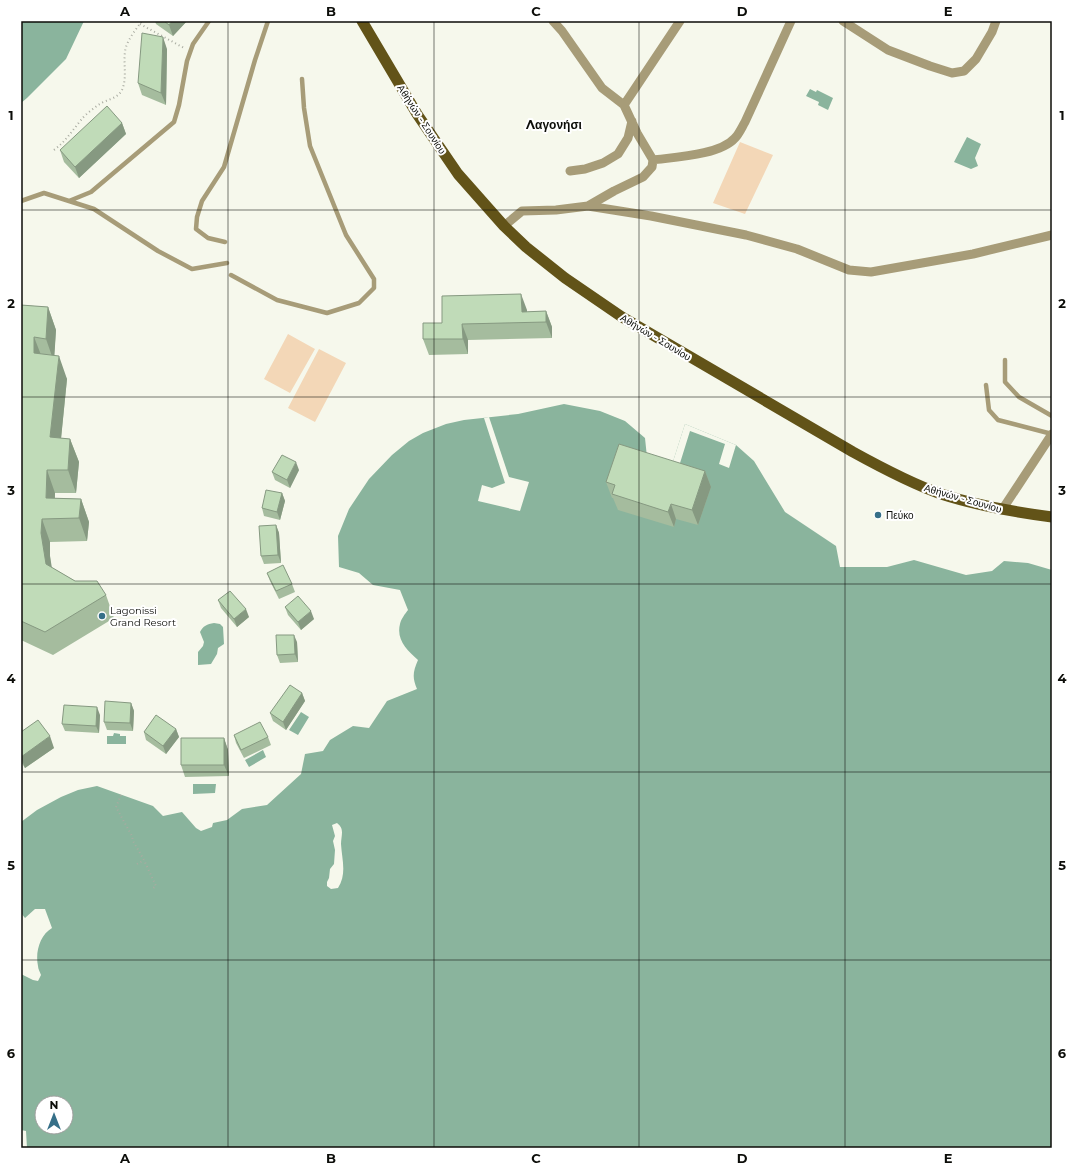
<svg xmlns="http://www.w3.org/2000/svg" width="1073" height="1169" viewBox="0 0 1073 1169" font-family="Montserrat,sans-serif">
  <rect width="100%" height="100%" fill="#f6f8ec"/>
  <!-- green -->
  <path fill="#f3d7b7" d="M 740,142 L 773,155 L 745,214 L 713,203 Z
    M 288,334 L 315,349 L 290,393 L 264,379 Z
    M 319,349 L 346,363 L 315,422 L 288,408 Z"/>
  <!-- water -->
  <path fill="#8ab49d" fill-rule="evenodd" d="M 21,21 L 84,21 L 66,59 L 27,98 L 21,103 Z
    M 810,89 L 816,92 L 817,90 L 833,98 L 828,110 L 818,105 L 819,102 L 806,96 Z
    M 967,137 L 981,144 L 975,158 L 978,166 L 971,169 L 954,162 Z
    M 564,404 L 600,411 L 625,421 L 645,438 L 648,467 L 669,474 L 685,424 L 736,445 L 754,461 L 785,512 L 836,546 L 840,567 L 887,567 L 914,560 L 966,575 L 992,571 L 1004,561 L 1028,563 L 1052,570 L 1052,1148 L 27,1148 L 26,1131 L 21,1130 L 21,974 L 33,980 L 38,981 L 41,975 C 40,972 38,969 38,966 C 35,952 40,935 52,928 L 45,909 L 35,909 L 25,918 L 21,913 L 21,822 L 37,810 L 61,797 L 78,790 L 97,786 L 153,806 L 163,816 L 182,812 L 196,828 L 201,831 L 212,827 L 213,823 L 227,820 L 242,809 L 267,805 L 301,774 L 305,754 L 323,751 L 330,740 L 353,726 L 369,728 L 387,701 L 417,689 C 412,677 413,672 418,660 C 407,650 396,640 400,624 C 401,619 405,614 408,610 L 400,590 L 373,585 L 359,573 L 339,567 L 338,536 L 349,509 L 369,479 L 392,455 L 409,441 L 423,433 L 446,424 L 464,420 L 518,414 ZM 337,823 C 345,829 341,835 341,844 C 342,860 347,874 338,888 L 331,889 L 327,886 L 327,882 L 329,878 L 330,869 L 334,864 L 335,850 L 333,841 L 335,836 L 332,825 ZM 42,1103 L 66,1103 L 66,1127 L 42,1127 Z
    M 214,623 L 220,624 L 223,627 L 224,644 L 218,648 L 217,654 L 211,664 L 198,665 L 198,652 L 203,646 L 204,642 L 200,632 C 203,626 207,624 214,623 Z
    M 301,712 L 309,717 L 298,735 L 289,730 Z
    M 114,733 L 120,734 L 120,736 L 126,736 L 126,744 L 107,744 L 107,736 L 113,736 Z
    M 263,750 L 266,757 L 249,767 L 245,760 Z
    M 193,784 L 216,784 L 215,793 L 193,794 Z"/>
  <!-- pier -->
  <path fill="#f6f8ec" d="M 489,417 L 509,477 L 529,482 L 520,511 L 478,501 L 482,485 L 492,488 L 505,483 L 484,418 Z
    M 685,424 L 736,445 L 729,468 L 719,464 L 725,444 L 690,431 L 676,476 L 669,474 Z"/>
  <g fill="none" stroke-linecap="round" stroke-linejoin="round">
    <!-- path -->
    <path stroke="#a9aba1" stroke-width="2" stroke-dasharray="1 3" stroke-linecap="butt" d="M 140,24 L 184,48
      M 54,150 C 65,142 72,131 81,120 C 85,115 91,110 97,106 C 105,99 117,100 122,90 C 128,76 122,61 126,47 C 129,38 136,29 142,21
      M 121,795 L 116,807 L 132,836 L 133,841 L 144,860 L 156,886 L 152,889
      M 137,864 L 144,860"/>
    <!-- service -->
    <path stroke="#a79c78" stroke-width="4.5" d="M 21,201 L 44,193 L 94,209 L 158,251 L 192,269 L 227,263
      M 69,201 L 91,192 L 174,122 L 179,105 L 187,61 L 193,44 L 209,21
      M 225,242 L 208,238 L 196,229 L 197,217 L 202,201 L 224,167 L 255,60 L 268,21
      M 231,275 L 277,300 L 327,313 L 359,303 L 374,288 L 374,279 L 346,235 L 310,146 L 304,108 L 302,79
      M 1005,360 L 1005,382 L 1019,397 L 1052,416
      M 986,385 L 989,410 L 998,420 L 1052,434"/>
    <!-- minor -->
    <path stroke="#a79c78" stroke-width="9" d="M 553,21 L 562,31 L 602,88 L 624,105 L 680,21
      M 843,21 L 888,50 L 930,66 L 952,73 L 964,71 L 976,59 L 992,32 L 996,21
      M 653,160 C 676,157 720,155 735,138 C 739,134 742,127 745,122 L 791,21
      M 570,171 L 585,169 L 603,163 L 618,154 L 628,138 L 632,121
      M 588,206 L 651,216 L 746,235 L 797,249 L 849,270 L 871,272 L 973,254 L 1052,235
      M 504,226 L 522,211 L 556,210 L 588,206 L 614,191 L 643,177 L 652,167 L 653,160 L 637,133 L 624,105
      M 1002,510 L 1052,434"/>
    <!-- primary -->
    <path stroke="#625318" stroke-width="11" d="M 362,21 L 417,114 L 458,174 L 504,226 L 526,247 L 565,278 L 622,317 L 853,452 C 882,468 910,483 941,494 C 978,506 1014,512 1052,517"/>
  </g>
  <!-- wall -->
  <path fill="#a5bc9e" d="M 155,21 L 187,21 L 173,36 L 156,24 Z
    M 167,49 L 166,105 L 142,95 L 138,83 Z
    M 122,123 L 126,134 L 79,178 L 64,162 L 60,150 Z
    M 21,305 L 48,307 L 56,330 L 54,356 L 67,379 L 61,438 L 70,439 L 79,462 L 76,493 L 55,493 L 55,498 L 81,499 L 89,522 L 87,541 L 50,542 L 50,556 L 51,567 L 75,581 L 106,595 L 114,618 L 53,655 L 21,640 Z
    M 527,310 L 527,312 L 546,311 L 552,327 L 552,338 L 468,340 L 468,354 L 429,355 L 423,339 L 442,323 Z
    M 299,470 L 290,488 L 275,480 L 272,472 Z
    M 705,471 L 711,487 L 698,525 L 676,519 L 674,527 L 618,510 L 613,498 L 612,498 L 606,482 Z
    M 282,493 L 285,501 L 280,520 L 264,516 L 262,508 Z
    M 276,525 L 279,533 L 281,563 L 264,564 L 261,556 Z
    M 267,573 L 292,584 L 295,592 L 279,599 L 270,581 Z
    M 218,600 L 249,617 L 237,627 L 221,608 Z
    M 285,607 L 314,619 L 301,630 L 288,615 Z
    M 297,642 L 298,662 L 280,663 L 277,655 Z
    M 302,693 L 305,701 L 286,730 L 273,721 L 270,713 Z
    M 131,703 L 134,711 L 133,731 L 107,730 L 104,722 Z
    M 100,715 L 99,733 L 65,731 L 62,724 Z
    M 176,729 L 179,737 L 166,754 L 146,740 L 144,732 Z
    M 21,732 L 54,748 L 25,768 L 21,762 Z
    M 234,735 L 268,737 L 271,745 L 244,758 L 236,743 Z
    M 224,738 L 228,750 L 229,776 L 185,777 L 181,765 Z"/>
  <!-- shaded-wall -->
  <path fill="#869981" d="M 172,21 L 187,21 L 173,36 L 169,25 Z
    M 163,37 L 167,49 L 166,105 L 161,93 Z
    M 122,123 L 126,134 L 79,178 L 75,167 Z
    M 521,294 L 527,310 L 527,323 L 522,312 Z
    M 48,307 L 56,330 L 54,362 L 46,339 Z
    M 546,311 L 552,327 L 552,338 L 546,322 Z
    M 462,324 L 468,340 L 468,354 L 463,339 Z
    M 34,337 L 43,360 L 34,353 Z
    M 59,356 L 67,379 L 59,459 L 50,437 Z
    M 70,439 L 79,462 L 76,493 L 68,470 Z
    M 296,462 L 299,470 L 290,488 L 287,480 Z
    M 47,470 L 55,493 L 54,519 L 46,498 Z
    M 705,471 L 711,487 L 698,525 L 692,510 Z
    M 282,493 L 285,501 L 280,520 L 277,512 Z
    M 81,499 L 89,522 L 87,541 L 79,518 Z
    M 671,504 L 676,519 L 674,527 L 668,512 Z
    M 42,519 L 50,542 L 50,556 L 55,587 L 46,564 L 41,533 Z
    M 276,525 L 279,533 L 281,563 L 278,555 Z
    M 246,609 L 249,617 L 237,627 L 234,619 Z
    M 311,611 L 314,619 L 301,630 L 298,622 Z
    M 294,635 L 297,642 L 298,662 L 295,654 Z
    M 302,693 L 305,701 L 286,730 L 283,722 Z
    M 131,703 L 134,711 L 133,731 L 130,723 Z
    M 97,707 L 100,715 L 99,733 L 96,726 Z
    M 176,729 L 179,737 L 166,754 L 163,746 Z
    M 50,736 L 54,748 L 25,768 L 21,757 Z
    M 224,738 L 228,750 L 229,776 L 224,765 Z"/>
  <!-- building -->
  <path fill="#c0dbb8" stroke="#869981" d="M 164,21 L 172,21 L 169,25 Z
    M 142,33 L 163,37 L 161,93 L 138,83 Z
    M 107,106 L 122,123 L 75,167 L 60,150 Z
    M 521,294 L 522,312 L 546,311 L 546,322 L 462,324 L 463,339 L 423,339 L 423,323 L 442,323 L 442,296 Z
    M 21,305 L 48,307 L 46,339 L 34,337 L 34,353 L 59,356 L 50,437 L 70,439 L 68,470 L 47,470 L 46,498 L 81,499 L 79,518 L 42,519 L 41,533 L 46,564 L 75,581 L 97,581 L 106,595 L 45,632 L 21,621 Z
    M 619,444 L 705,471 L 692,510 L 671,504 L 668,512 L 612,494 L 615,485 L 606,482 Z
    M 282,455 L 296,462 L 287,480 L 272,472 Z
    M 266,490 L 282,493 L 277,512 L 262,508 Z
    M 276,525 L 278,555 L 261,556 L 259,526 Z
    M 283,565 L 292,584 L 276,591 L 267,573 Z
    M 230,591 L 246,609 L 234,619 L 218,600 Z
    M 298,596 L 311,611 L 298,622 L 285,607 Z
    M 276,635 L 294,635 L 295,654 L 277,655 Z
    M 290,685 L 302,693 L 283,722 L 270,713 Z
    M 105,701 L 131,703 L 130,723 L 104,722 Z
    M 64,705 L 97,707 L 96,726 L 62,724 Z
    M 156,715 L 176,729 L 163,746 L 144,732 Z
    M 38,720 L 50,736 L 21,757 L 21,732 Z
    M 260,722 L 268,737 L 241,750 L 234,735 Z
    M 181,738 L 224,738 L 224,765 L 181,765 Z"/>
  <!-- grid -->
  <path fill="none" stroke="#0c0d09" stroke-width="1" stroke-opacity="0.55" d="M 228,21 L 228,1148M 434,21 L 434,1148M 639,21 L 639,1148M 845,21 L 845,1148M 21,210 L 1052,210M 21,397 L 1052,397M 21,584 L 1052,584M 21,772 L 1052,772M 21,960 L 1052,960"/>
  <!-- markers -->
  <g fill="#366f88" stroke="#fff" stroke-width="1.5">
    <circle cx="878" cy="515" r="4"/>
    <circle cx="102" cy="616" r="4"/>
  </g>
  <g text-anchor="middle" stroke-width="4" stroke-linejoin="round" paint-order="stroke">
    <!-- street labels -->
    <g font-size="10" fill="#0c0d09" stroke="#fff">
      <text transform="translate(422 119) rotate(57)" y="4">Αθήνών - Σουνίου</text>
      <text transform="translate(656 337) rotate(31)" y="4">Αθήνών - Σουνίου</text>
      <text transform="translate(963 498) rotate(16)" y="4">Αθήνών - Σουνίου</text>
    </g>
    <!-- poi labels -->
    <g font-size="10" fill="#0c0d09" stroke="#fff" text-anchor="start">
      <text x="886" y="519">Πεύκο</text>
      <text x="110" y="614">Lagonissi<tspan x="110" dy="12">Grand Resort</tspan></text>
    </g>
    <!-- quarter labels -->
    <g font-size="12" font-weight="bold" fill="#0c0d09" stroke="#fff">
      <text x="554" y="129">Λαγονήσι</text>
    </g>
  </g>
  <!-- border -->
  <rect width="1073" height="1169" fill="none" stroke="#ffffff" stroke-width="44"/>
  <!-- north arrow -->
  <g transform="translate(54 1115)"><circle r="19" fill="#ffffff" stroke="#9e9e9d"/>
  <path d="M0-3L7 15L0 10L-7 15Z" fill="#366f88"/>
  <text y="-6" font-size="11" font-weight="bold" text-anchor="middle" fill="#0c0d09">N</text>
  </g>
  <rect x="22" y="22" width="1029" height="1125" fill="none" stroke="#0c0d09" stroke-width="1.5"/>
  <g font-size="13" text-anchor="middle" font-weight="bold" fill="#0c0d09">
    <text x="125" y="16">A</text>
    <text x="331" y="16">B</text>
    <text x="536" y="16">C</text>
    <text x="742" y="16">D</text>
    <text x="948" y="16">E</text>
    <text x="11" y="120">1</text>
    <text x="1062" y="120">1</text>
    <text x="11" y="308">2</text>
    <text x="1062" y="308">2</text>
    <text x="11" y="495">3</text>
    <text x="1062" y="495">3</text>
    <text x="11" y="683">4</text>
    <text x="1062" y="683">4</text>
    <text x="11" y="870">5</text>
    <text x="1062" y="870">5</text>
    <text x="11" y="1058">6</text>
    <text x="1062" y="1058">6</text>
    <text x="125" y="1163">A</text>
    <text x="331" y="1163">B</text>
    <text x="536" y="1163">C</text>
    <text x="742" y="1163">D</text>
    <text x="948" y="1163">E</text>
  </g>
</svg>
